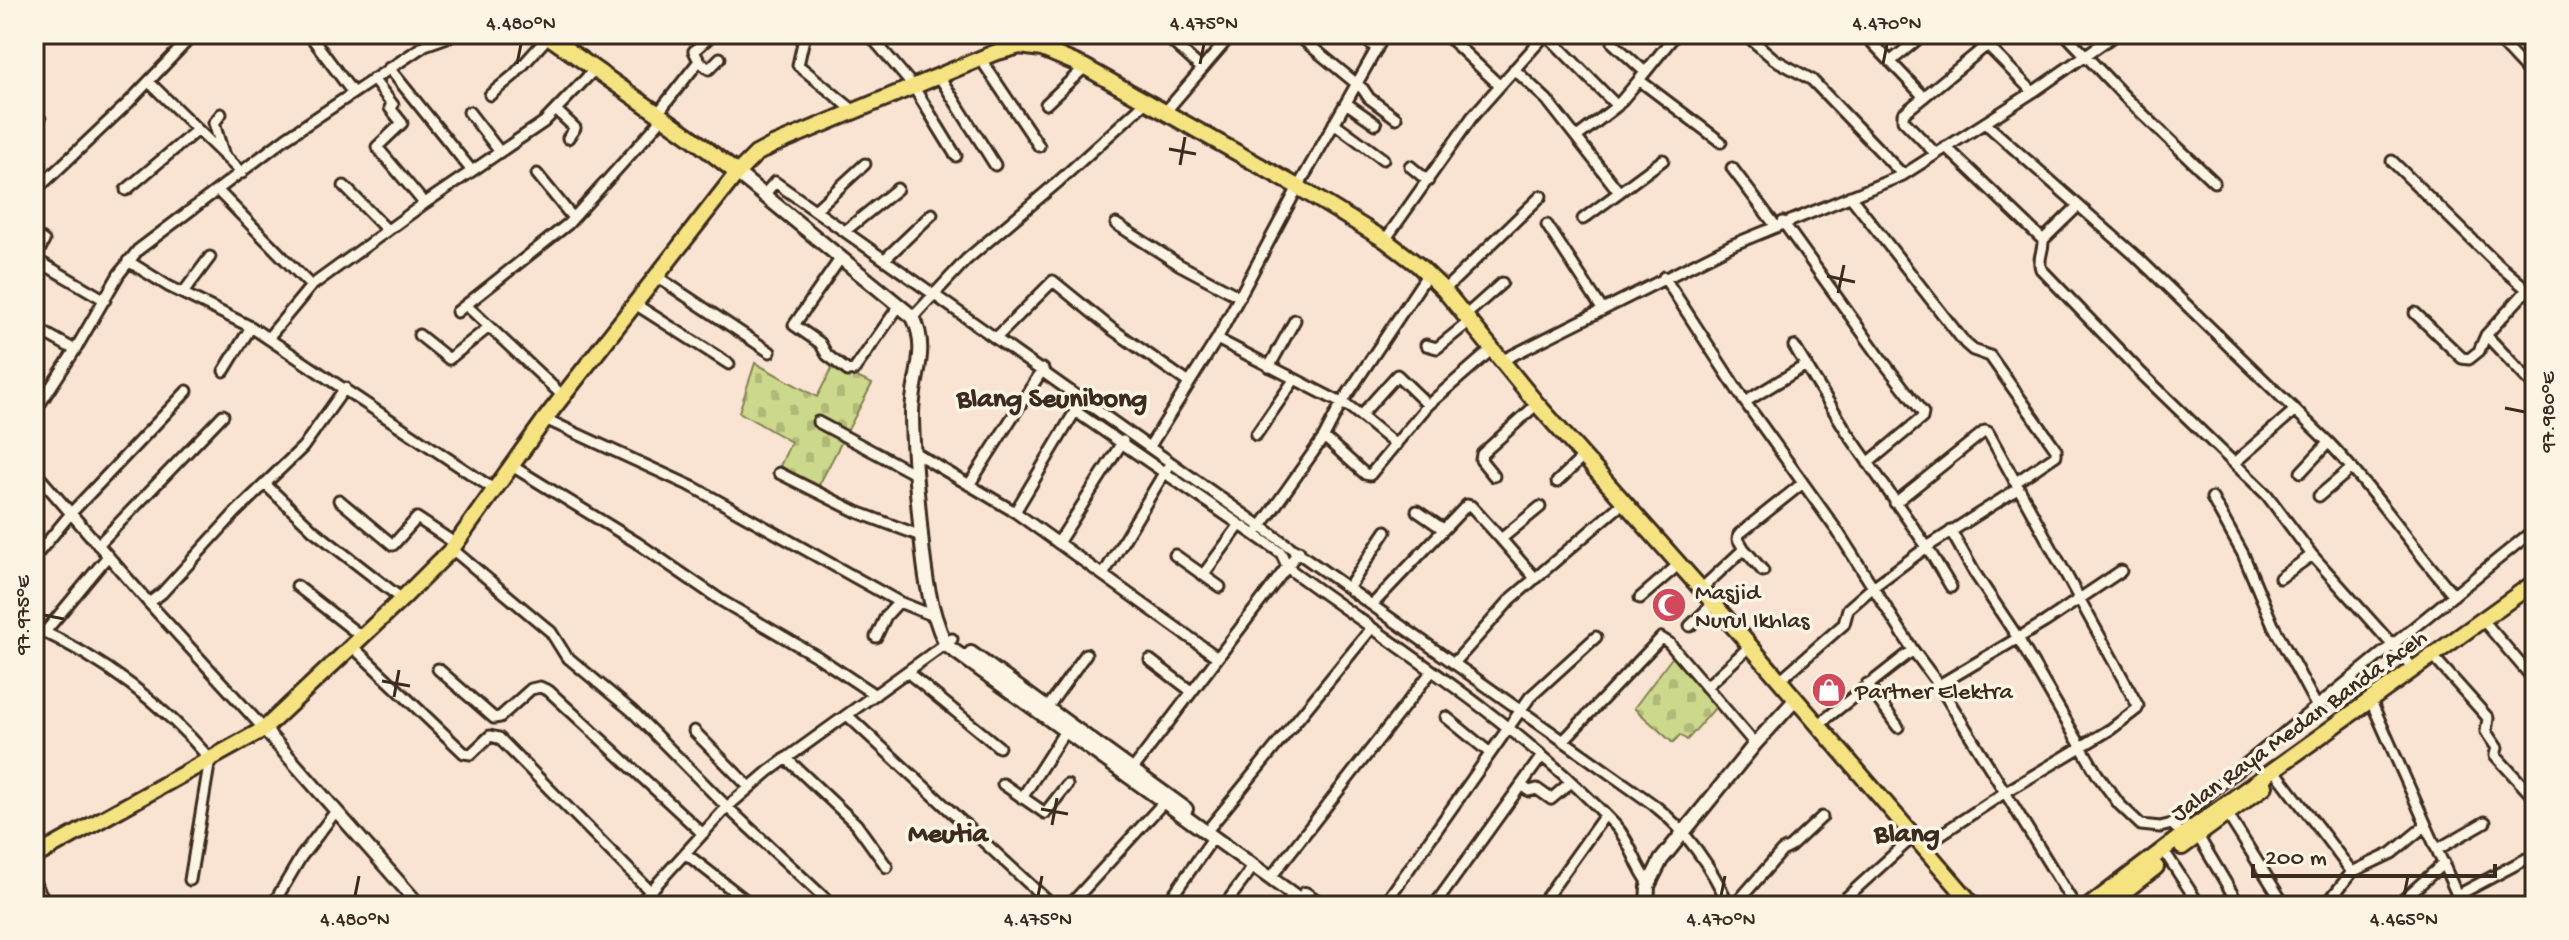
<svg xmlns="http://www.w3.org/2000/svg" width="2569" height="940" viewBox="0 0 2569 940" font-family="'Gochi Hand',sans-serif">
  <defs>
    <pattern id="cemetery-stones" width="16" height="16" patternUnits="userSpaceOnUse" patternTransform="scale(2)"><rect width="16" height="16" fill="#ccd88b"/><path d="M2 7V4a2 2 0 0 1 4 0v3zM10 15v-3a2 2 0 0 1 4 0v3z" fill="#b0ba78"/></pattern>
  </defs>
  <rect width="100%" height="100%" fill="#f9e3d2"/>
  <filter id="ink" filterUnits="userSpaceOnUse"><feTurbulence type="fractalNoise" baseFrequency=".0125" numOctaves="2"/><feDisplacementMap in="SourceGraphic" scale="16" xChannelSelector="R" yChannelSelector="G"/><feConvolveMatrix kernelMatrix="1 2 1 2 8 2 1 2 1" color-interpolation-filters="sRGB"/></filter>
  <g filter="url(#ink)">
    <!-- cemetery -->
    <path fill="url(#cemetery-stones)" stroke="#848154" stroke-width="2" d="M 755,363 L 817,397 L 833,366 L 872,384 L 818,487 L 780,466 L 791,442 L 739,412 Z
      M 1674,655 L 1716,707 L 1687,740 L 1680,735 L 1673,743 L 1634,708 Z"/>
    <g fill="none" stroke-linecap="round" stroke-linejoin="round">
      <!-- minor casing -->
      <g stroke="#3b2a1e" stroke-width="15">
        <path id="minor" d="M 309,34 L 353,93
          M 805,34 L 798,65 L 853,110
          M 869,34 L 913,86 L 956,156
          M 1296,34 L 1363,89 L 1369,98 L 1396,118
          M 1359,34 L 1377,49
          M 1445,34 L 1499,85
          M 1546,34 L 1617,106
          M 1676,34 L 1639,80 L 1721,142
          M 1745,34 L 1774,59 L 1812,80 L 1903,175
          M 1864,34 L 1924,97
          M 1976,34 L 2033,92
          M 2065,34 L 2127,99 L 2214,182
          M 2493,34 L 2535,79
          M 1169,39 L 1202,69
          M 1613,43 L 1645,72
          M 878,45 L 889,34
          M 1042,49 L 1052,34
          M 980,58 L 1039,146
          M 699,61 L 694,51 L 713,34
          M 1890,62 L 1924,34
          M 2523,66 L 2535,57
          M 389,68 L 472,171
          M 1514,69 L 1547,100 L 1619,192
          M 939,76 L 995,165
          M 373,79 L 393,105 L 390,108 L 402,123 L 377,147 L 424,203
          M 149,82 L 242,173
          M 490,95 L 514,75 L 549,36
          M 1346,103 L 1376,124
          M 1046,104 L 1085,67
          M 556,110 L 575,128 L 568,138
          M 1166,111 L 1232,34
          M 469,112 L 500,152
          M 658,113 L 699,61 L 709,69 L 720,58
          M 221,114 L 214,123 L 224,156
          M 1334,123 L 1383,159
          M 1985,123 L 2138,258 L 2330,444 C 2375,491 2411,546 2454,595
          M 34,125 L 40,119
          M 1577,137 L 1617,106 L 1639,80
          M 1946,147 L 2043,240 C 2044,250 2037,259 2041,269 L 2142,374 L 2267,495 L 2312,555 L 2413,668
          M 1936,154 L 1903,120 L 1903,114 L 1987,45
          M 2392,161 L 2494,261 L 2535,296
          M 1410,166 L 1428,181
          M 1732,168 L 1775,225
          M 537,174 L 573,218
          M 344,186 L 387,230
          M 126,190 L 197,130
          M 218,191 L 311,286
          M 34,192 L 128,103 L 194,34
          M 763,196 L 775,182 L 1654,805 C 1686,830 1713,869 1729,906
          M 1850,196 L 1965,343 L 1973,350 L 1990,356 L 2056,449 L 2056,455 L 2016,482
          M 815,210 L 865,164
          M 1583,219 L 1663,160
          M 1783,222 L 1882,360 L 1923,413 L 1922,418 L 1868,463
          M 1116,224 L 1180,265 L 1240,297
          M 1547,225 L 1602,309
          M 845,231 L 897,189
          M 34,234 L 44,241 L 34,261
          M 1385,240 L 1472,117 L 1546,34
          M 2043,240 L 2078,206
          M 35,259 L 105,300
          M 840,259 L 794,325 L 820,343 L 827,355 L 848,371 L 854,370 L 899,306
          M 885,259 L 932,214
          M 128,261 L 168,286 L 251,327 L 495,490
          M 656,276 L 770,352
          M 1664,277 L 1745,402 L 1838,532 L 1913,650 L 1939,685 L 2075,906
          M 1444,290 L 1541,196
          M 183,293 L 210,257
          M 635,304 L 729,364
          M 466,305 L 563,396
          M 457,312 L 568,224 L 664,117
          M 2415,313 L 2462,358 L 2469,359 L 2479,351 L 2486,335 L 2527,290
          M 1465,316 L 1502,283
          M 913,317 L 966,260 L 1059,181 L 1148,100
          M 34,327 L 75,350
          M 419,335 L 449,359 L 489,327
          M 2486,335 L 2535,387
          M 997,337 L 1053,281 L 1112,329 L 1189,383
          M 268,338 L 311,286 L 425,203 L 544,122 L 595,69
          M 1217,339 L 1351,408 L 1396,445
          M 1426,345 L 1437,348 L 1470,321
          M 1794,346 L 1847,432 L 1927,547 L 1951,587
          M 1501,361 L 1732,245 L 1903,175 L 2033,92 L 2116,34
          M 1269,367 L 1295,320
          M 224,371 L 251,327
          M 1745,402 L 1806,365
          M 1075,411 L 1281,553 L 1288,568 C 1400,650 1519,723 1615,825 C 1631,842 1635,865 1649,883
          M 34,413 L 75,350 L 119,274 L 138,250 L 286,138 L 425,45 L 456,34
          M 1361,415 L 1397,375 L 1428,405
          M 545,419 L 695,488 L 899,602 L 934,616
          M 818,422 L 915,474
          M 1256,435 L 1294,380
          M 1324,437 L 1365,474 L 1370,475 L 1428,405 L 1491,350
          M 1150,446 L 1217,339 L 1298,187 L 1385,34
          M 914,452 L 1015,512 L 1217,657
          M 2234,463 L 2294,411
          M 512,466 L 636,542 L 722,601 L 818,657 L 875,695
          M 34,471 L 149,603 L 264,729
          M 2301,472 L 2328,443
          M 779,473 L 857,512 L 921,536
          M 1494,476 L 1481,460 L 1482,454 L 1537,404
          M 1557,482 L 1584,456
          M 265,484 L 313,530 L 402,599
          M 969,485 L 1043,369
          M 2319,496 L 2352,468
          M 2212,498 L 2243,554 L 2273,625 L 2317,707
          M 339,500 L 393,545 L 417,518 L 456,544
          M 1895,503 L 1985,431 L 1988,432 L 2138,706 L 2137,709 L 2111,729 L 2004,793 L 1923,846
          M 1417,511 L 1443,529
          M 1015,512 L 1083,398
          M 1259,529 L 1324,437 L 1341,404 L 1427,275
          M 1951,531 L 1974,572 L 2018,638 L 2097,774 L 2119,804 L 2141,825 L 2160,827 L 2172,824 L 2176,828
          M 1501,539 L 1535,578
          M 1058,543 L 1123,441
          M 98,545 L 223,415
          M 452,549 L 551,632 L 566,656 L 632,711 L 727,807 L 833,906
          M 1744,549 L 1763,571
          M 1175,555 L 1220,587
          M 34,558 L 72,512 L 187,391
          M 1103,575 L 1167,468
          M 1203,575 L 1239,526
          M 2280,578 L 2312,555
          M 297,586 L 362,637
          M 1349,587 L 1386,531
          M 1701,589 L 1744,549 L 1738,539 L 1739,534 L 1803,483
          M 1640,598 L 1678,565
          M 149,603 L 162,593 L 236,512 L 303,447 L 345,388
          M 1373,604 L 1467,505 L 1471,506 L 1501,539 L 1540,507
          M 1690,626 L 1714,603
          M 2488,626 L 2535,681
          M 34,627 C 101,658 162,703 210,759 L 190,880
          M 45,632 L 108,556
          M 876,637 L 886,616 L 899,602
          M 352,646 L 464,753 L 471,754 L 490,736 L 499,738 L 650,891
          M 1150,660 L 1191,691
          M 1455,662 L 1511,599 L 1624,502
          M 2438,662 L 2488,718 L 2486,732 L 2497,748 L 2495,755 L 2535,799
          M 438,669 L 494,718 L 500,717 L 531,689 L 540,687 L 549,691 L 702,833
          M 907,672 L 999,747
          M 1780,680 L 1844,624 L 1848,609 L 1873,587 L 1927,547 L 2019,488
          M 1867,684 L 1898,727
          M 1939,685 L 2045,622 L 2121,571
          M 1706,687 L 1750,646
          M 1048,707 L 1086,654
          M 2374,708 L 2462,906
          M 847,715 L 1053,906
          M 1446,717 L 1490,753
          M 1819,724 L 1913,650
          M 694,731 L 749,787
          M 1564,740 L 1661,638 L 1669,643 L 1755,744
          M 786,758 L 856,824 L 887,867
          M 1133,769 L 1299,551
          M 2279,776 L 2352,872 L 2325,906
          M 1003,784 L 1045,813 L 1067,785
          M 1521,785 L 1529,791 L 1537,789 L 1551,799 L 1571,782
          M 1022,798 L 1065,731
          M 2228,815 L 2285,906
          M 2172,824 L 2535,529
          M 1211,826 L 1371,629
          M 2198,836 L 2236,900
          M 2438,849 L 2485,822
          M 685,853 L 753,906
          M 2168,857 L 2200,906
          M 1275,872 L 1432,671
          M 2352,872 L 2392,853 L 2426,825
          M 34,882 L 48,906
          M 2458,895 L 2526,859
          M 278,897 L 292,906
          M 1171,898 L 1213,838
          M 272,906 L 301,857 L 336,811
          M 637,906 L 727,807 L 769,771 L 952,639
          M 1069,906 L 1163,803
          M 1224,906 L 1253,867
          M 1285,906 L 1293,895
          M 1383,906 L 1530,697 L 1596,637
          M 1434,906 L 1542,756
          M 1540,906 L 1605,815
          M 1734,906 L 1782,851 L 1790,847 L 1822,817
          M 1837,906 L 1914,836
          M 2223,906 L 2234,900 L 2239,906
          M 2396,906 L 2444,863"/>
      </g>
      <!-- tertiary casing -->
      <g stroke="#3b2a1e" stroke-width="17">
        <path id="tertiary" d="M 264,729 L 420,906"/>
      </g>
      <!-- secondary casing -->
      <g stroke="#3b2a1e" stroke-width="18">
        <path id="secondary" d="M 737,173 L 913,317 C 930,351 912,379 912,414 C 912,447 916,480 919,513 C 923,558 926,603 946,645 L 1309,906
          M 971,653 L 1186,809
          M 1305,894 L 1323,906
          M 1647,906 L 1648,886 L 1661,860 L 1755,744 L 1796,699"/>
      </g>
      <!-- trunk casing -->
      <g stroke="#3b2a1e" stroke-width="20">
        <path id="trunk" d="M 545,34 L 691,137 L 737,173
          M 2182,847 L 2265,786
          M 34,857 L 264,729 L 402,599 L 452,549 L 545,419 L 737,173 L 756,154 L 773,145 L 994,53 L 1020,46 L 1042,49 L 1085,67 L 1298,187 L 1385,240 L 1418,265 L 1444,290 L 1537,404 L 1701,589 L 1974,906
          M 2089,906 L 2184,834 L 2535,582
          M 2106,906 L 2156,867"/>
      </g>
      <!-- minor -->
      <use href="#minor" stroke="#fcf5e5" stroke-width="9"/>
      <!-- tertiary -->
      <use href="#tertiary" stroke="#fcf5e5" stroke-width="11"/>
      <!-- secondary -->
      <use href="#secondary" stroke="#fcf5e5" stroke-width="12"/>
      <!-- trunk -->
      <use href="#trunk" stroke="#f5e382" stroke-width="14"/>
    </g>
  </g>
  <!-- ticks -->
  <path fill="none" stroke="#3b2a1e" stroke-width="3" d="M 517,64 L 521,44M 1200,64 L 1204,44M 1883,64 L 1887,44M 1169,149 L 1196,154M 1180,165 L 1185,137M 1827,276 L 1855,282M 1838,293 L 1844,265M 2505,408 L 2525,412M 44,615 L 64,619M 382,681 L 410,686M 394,697 L 399,670M 1041,809 L 1068,814M 1052,825 L 1057,798M 355,896 L 359,876M 1038,896 L 1042,876M 1721,896 L 1725,876M 2404,896 L 2408,876"/>
  <!-- icons -->
  <defs>
    <g id="mosque-disc" transform="scale(1.8)"><circle r="9.5" fill="#d1495b" stroke="#fcf5e5"/><path d="M3.5-4.9A6 6 0 1 0 3.5 4.9A5 5 0 1 1 3.5-4.9Z" fill="#fff"/></g>
    <g id="shop-disc" transform="scale(1.8)"><circle r="9.5" fill="#d1495b" stroke="#fcf5e5"/><path d="M-5-2.5h2.3a2.7 3.5 0 0 1 5.4 0H5L5.5 6h-11ZM-1.5-2.5h3a1.5 2.3 0 0 0-3 0Z" fill="#fff"/></g>
  </defs>
  <g fill-rule="evenodd">
    <use href="#mosque-disc" x="1669" y="605"/>
    <use href="#shop-disc" x="1829" y="690"/>
  </g>
  <g text-anchor="middle" stroke-width="7" stroke-linejoin="round" paint-order="stroke">
    <!-- poi labels -->
    <g font-size="24" fill="#3b2a1e" stroke="#fcf5e5" text-anchor="start">
      <text x="1695" y="599">Masjid<tspan x="1695" dy="28">Nurul Ikhlas</tspan></text>
      <text x="1855" y="698">Partner Elektra</text>
    </g>
    <!-- street labels -->
    <g font-size="24" fill="#3b2a1e" stroke="#fcf5e5">
      <text transform="translate(2298 724) rotate(-36)" y="8">Jalan Raya Medan Banda Aceh</text>
    </g>
    <!-- quarter labels -->
    <g font-size="28" font-weight="bold" fill="#3b2a1e" stroke="#fcf5e5">
      <text x="1052" y="406">Blang Seunibong</text>
      <text x="948" y="841">Meutia</text>
      <text x="1907" y="841">Blang</text>
    </g>
  </g>
  <!-- margin -->
  <rect width="2569" height="940" fill="none" stroke="#fcf5e5" stroke-width="88"/>
  <!-- scale -->
  <path d="M2253 864v12h242v-12" fill="none" stroke="#3b2a1e" stroke-width="4"/>
  <text x="2265" y="864" font-size="24" fill="#3b2a1e" stroke="#fcf5e5" stroke-width="6" paint-order="stroke">200 m</text>
  <rect x="44" y="44" width="2481" height="852" fill="none" stroke="#3b2a1e" stroke-width="3"/>
  <g font-size="20" text-anchor="middle" fill="#3b2a1e">
    <text x="521" y="29">4.480°N</text>
    <text x="1204" y="29">4.475°N</text>
    <text x="1887" y="29">4.470°N</text>
    <text transform="translate(2547 412) rotate(-90)" y="7">97.980°E</text>
    <text transform="translate(22 615) rotate(-90)" y="7">97.975°E</text>
    <text x="355" y="925">4.480°N</text>
    <text x="1038" y="925">4.475°N</text>
    <text x="1721" y="925">4.470°N</text>
    <text x="2404" y="925">4.465°N</text>
  </g>
</svg>
